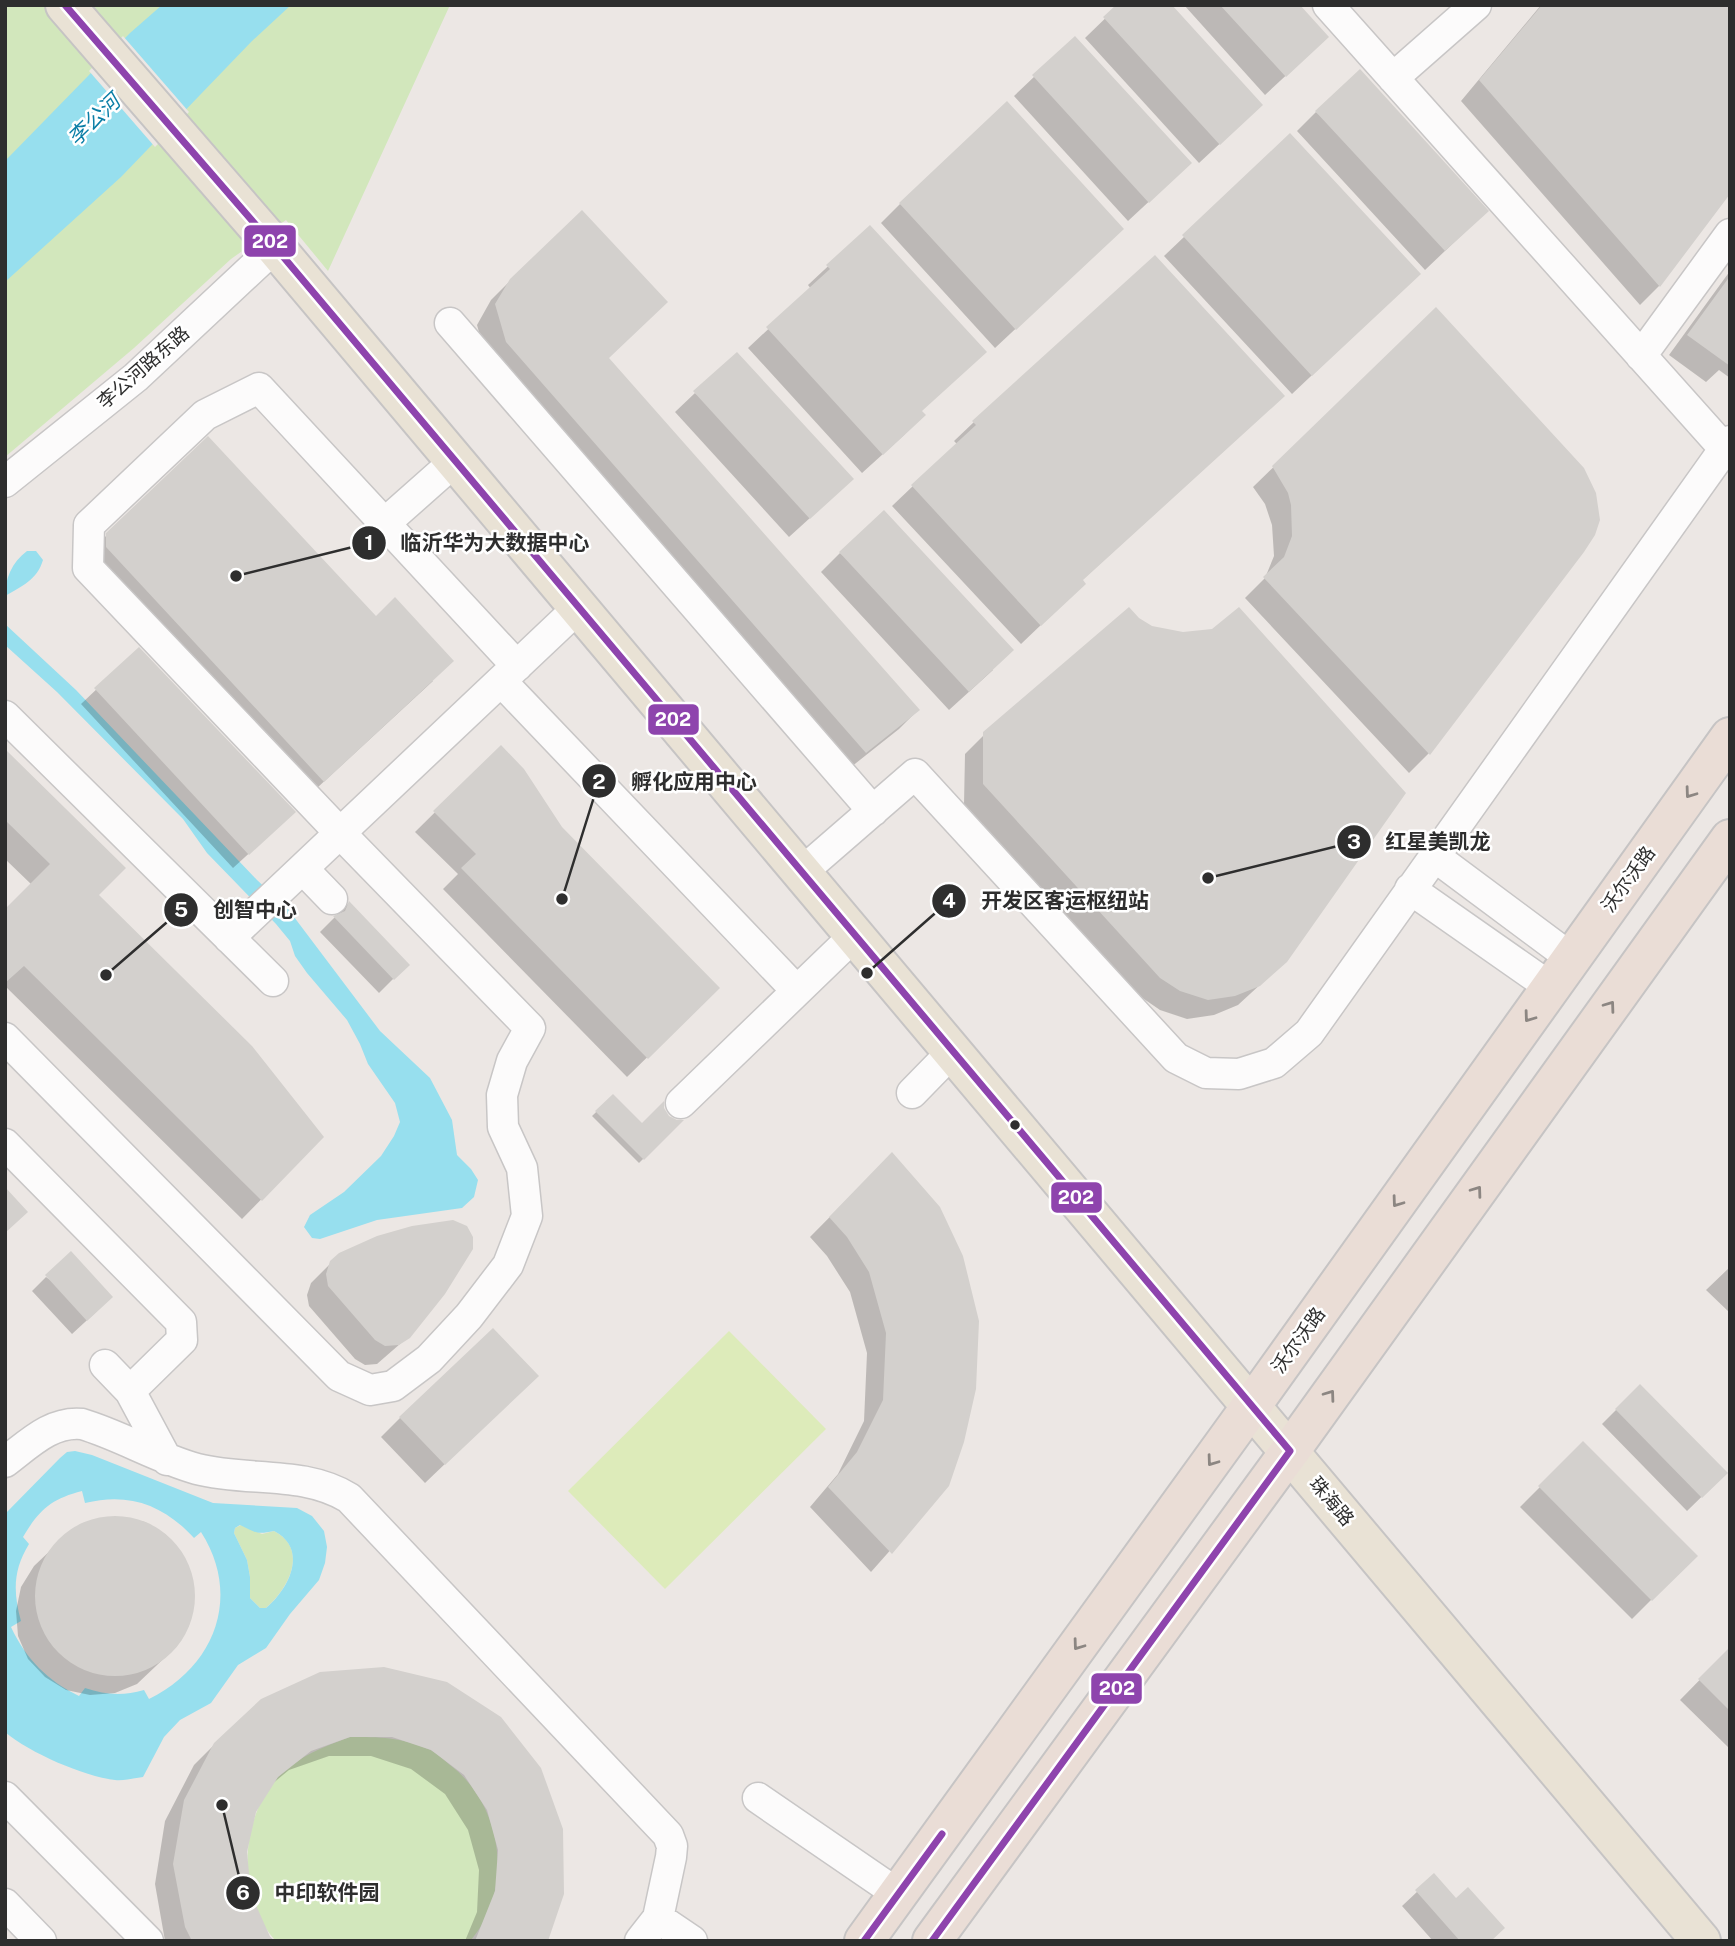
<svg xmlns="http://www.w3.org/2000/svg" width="1735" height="1946" viewBox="0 0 1735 1946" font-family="'Public Sans','Noto Sans SC',sans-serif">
  <rect width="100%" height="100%" fill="#ece7e4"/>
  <!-- green -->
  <path fill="#d2e7bc" d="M 5,5 L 450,5 L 328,271 L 286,220 L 231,259 L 134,348 L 5,457 Z
    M 241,1525 L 262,1534 L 274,1531 C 309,1549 289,1588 266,1608 L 260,1608 L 250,1598 L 250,1577 L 247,1560 L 234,1533 L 235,1528 Z
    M 350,1737 C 379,1737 401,1737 428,1749 C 436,1752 443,1759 450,1765 C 503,1805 515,1890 470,1941 L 276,1941 C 236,1899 239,1818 279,1776 C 299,1756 323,1747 350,1737 Z"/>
  <!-- pitch -->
  <path fill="#ddebba" d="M 729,1331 L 826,1429 L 665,1589 L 568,1491 Z"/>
  <!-- water -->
  <path fill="#97dfee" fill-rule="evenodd" d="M 162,5 L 291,5 L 252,41 L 121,177 L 5,282 L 5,161 L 130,33 Z
    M 27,551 L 36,551 L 43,560 C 37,580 22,586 5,596 C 5,579 12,562 27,551 Z
    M 5,624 L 76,690 L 257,880 L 288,909 L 380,1031 L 430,1078 L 452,1120 L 457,1155 L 471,1169 L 478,1180 L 474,1197 L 462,1208 L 377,1220 L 320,1239 L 312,1238 L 304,1227 L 310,1215 L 344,1192 L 381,1156 L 394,1136 L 400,1122 L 395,1103 L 368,1064 L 360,1044 L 347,1020 L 307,973 L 295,956 L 290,941 L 276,924 L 207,853 L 183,819 L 57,692 L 5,645 Z
    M 75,1451 L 92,1455 L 213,1503 L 297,1508 L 312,1516 L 324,1531 L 327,1547 L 325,1563 L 319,1580 L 290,1614 L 266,1648 L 238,1665 L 211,1703 L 180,1720 L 164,1737 L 143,1777 C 134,1778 124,1781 115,1780 C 83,1776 30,1753 5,1732 L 5,1514 L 60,1458 L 67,1452 ZM 82,1491 L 85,1503 C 129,1492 164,1505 194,1538 L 201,1532 C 242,1596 215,1667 149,1699 L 144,1690 C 123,1696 106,1695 85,1688 L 79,1696 C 48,1681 26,1659 11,1627 L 21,1621 C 13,1592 13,1570 29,1544 L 23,1537 C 39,1510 51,1499 82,1491 ZM 240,1525 C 255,1532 256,1535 274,1531 C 309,1549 289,1589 266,1608 L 260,1608 L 250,1598 L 250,1577 L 247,1560 L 234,1533 L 235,1528 Z"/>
  <!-- pier -->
  <path fill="#ece7e4" d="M 123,36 L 189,112 L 155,147 L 89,71 Z"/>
  <!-- shadow -->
  <path fill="#0003" d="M 1119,5 L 1241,124 L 1199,163 L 1085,38 Z
    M 1184,5 L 1298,5 L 1307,56 L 1265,95 Z
    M 1541,5 L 1730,5 L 1730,191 L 1659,286 L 1640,305 L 1461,101 Z
    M 1075,38 L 1170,182 L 1128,221 L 1014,96 Z
    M 1316,112 L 1467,230 L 1425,270 L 1297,131 Z
    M 1290,136 L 1399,293 L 1292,394 L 1164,256 Z
    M 900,204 L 1102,248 L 995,348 L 881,223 Z
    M 870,227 L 920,412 L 904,435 L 862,473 L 748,348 L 811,289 L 808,285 Z
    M 1730,271 L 1730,378 L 1719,370 L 1706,382 L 1669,355 Z
    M 511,280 L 607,359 L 918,710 L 899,729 L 846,771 L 487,361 L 477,325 L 491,300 Z
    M 1436,310 L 1429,753 L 1409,773 L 1245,598 L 1265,578 L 1274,556 L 1272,525 L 1265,504 L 1253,487 Z
    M 695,393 L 832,498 L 789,537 L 675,412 Z
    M 1263,415 L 1081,581 L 1064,603 L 1021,644 L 892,506 L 957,444 L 954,441 L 974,422 Z
    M 108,534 L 433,681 L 304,800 L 88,554 Z
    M 840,553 L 993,670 L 949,710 L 821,572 Z
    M 1138,619 L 1286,961 L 1238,1005 L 1214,1015 L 1187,1019 L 1160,1010 L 1141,997 L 964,804 L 965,754 L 985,734 Z
    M 139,649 L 279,826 L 233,868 L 81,704 Z
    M 501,747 L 561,828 L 718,988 L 627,1077 L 443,889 L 458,874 L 415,832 Z
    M 5,752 L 97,895 L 322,1137 L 242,1219 L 5,986 L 5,912 L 32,885 L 5,859 Z
    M 349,903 L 407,965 L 379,993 L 320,932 Z
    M 613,1096 L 642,1126 L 668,1117 L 680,1122 L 639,1163 L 592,1116 Z
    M 892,1154 L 948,1485 L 871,1572 L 810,1507 L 838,1474 L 864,1421 L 867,1353 L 850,1292 L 827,1256 L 810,1237 Z
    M 332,1262 L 408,1337 L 377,1364 L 365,1365 L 355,1359 L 309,1306 L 307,1295 L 311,1283 Z
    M 1730,1267 L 1730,1313 L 1706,1290 Z
    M 46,1277 L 97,1311 L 72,1334 L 32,1291 Z
    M 1640,1386 L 1726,1473 L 1687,1511 L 1602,1424 Z
    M 517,1395 L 425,1483 L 381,1437 L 400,1418 Z
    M 1583,1444 L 1695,1556 L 1632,1619 L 1520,1507 Z
    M 121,1517 L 145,1522 L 166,1535 L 182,1554 L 192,1577 L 194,1601 L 189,1625 L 176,1647 L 137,1684 L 115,1693 L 90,1695 L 66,1690 L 45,1677 L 28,1659 L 18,1636 L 16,1611 L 21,1587 L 34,1566 L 73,1529 L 96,1519 Z
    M 1730,1649 L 1730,1749 L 1680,1700 Z
    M 500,1719 L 546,1941 L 465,1941 L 477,1912 L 479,1870 L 468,1830 L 445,1794 L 411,1769 L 371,1756 L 329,1756 L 289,1770 L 272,1784 L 254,1812 L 245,1852 L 249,1895 L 266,1933 L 274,1941 L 165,1941 L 155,1884 L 165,1821 L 194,1765 L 215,1744 Z
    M 1434,1876 L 1456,1900 L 1490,1941 L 1433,1941 L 1402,1906 Z"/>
  <!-- building -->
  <path fill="#d3d0cd" d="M 1116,5 L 1172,5 L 1263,105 L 1220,145 L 1103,17 Z
    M 1220,5 L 1300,5 L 1329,37 L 1286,77 Z
    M 1542,5 L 1730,5 L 1730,194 L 1660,287 L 1479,80 Z
    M 1075,36 L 1192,163 L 1149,203 L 1032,75 Z
    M 1360,69 L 1489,211 L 1445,251 L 1315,111 Z
    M 1007,101 L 1124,229 L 1016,330 L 899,203 Z
    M 1290,133 L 1421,274 L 1312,376 L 1182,235 Z
    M 582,210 L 668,302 L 609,358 L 920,710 L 866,753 L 506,342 L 495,304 L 510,279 Z
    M 870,225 L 987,352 L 922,411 L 926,415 L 883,455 L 766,327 L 830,269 L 826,265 Z
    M 1155,255 L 1285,396 L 1083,580 L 1086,584 L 1041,626 L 911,485 L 976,425 L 972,421 Z
    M 1730,276 L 1730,366 L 1687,335 Z
    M 1436,307 L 1584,468 L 1596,493 L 1600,520 L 1595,535 L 1584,552 L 1430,755 L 1263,577 L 1284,557 L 1292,536 L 1291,505 L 1288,493 L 1272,466 Z
    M 737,352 L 854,479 L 810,519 L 693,391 Z
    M 208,436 L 376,616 L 395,597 L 454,661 L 324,782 L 106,547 L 106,533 Z
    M 884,510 L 1014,650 L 969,692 L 839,552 Z
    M 1129,607 L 1139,618 L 1152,626 L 1183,632 L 1212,629 L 1239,607 L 1406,793 L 1287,962 L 1260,986 L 1235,996 L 1208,1000 L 1180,991 L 1160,978 L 983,784 L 983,732 Z
    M 139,647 L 296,812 L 249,855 L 94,688 Z
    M 501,745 L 524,769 L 562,827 L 720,988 L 648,1059 L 461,868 L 476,854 L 433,811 Z
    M 5,749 L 126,868 L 99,895 L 252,1046 L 324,1137 L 262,1201 L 24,966 L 5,983 L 5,909 L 50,864 L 5,820 Z
    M 349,901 L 410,965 L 394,980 L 333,916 L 345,911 Z
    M 613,1094 L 642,1123 L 664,1101 L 664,1108 L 669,1116 L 677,1120 L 684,1120 L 644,1160 L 595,1111 Z
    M 892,1152 L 940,1207 L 963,1256 L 979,1321 L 976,1389 L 964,1442 L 949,1486 L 892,1554 L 828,1487 L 857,1452 L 883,1400 L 886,1333 L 869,1272 L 847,1237 L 829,1217 Z
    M 5,1187 L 28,1212 L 5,1233 Z
    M 453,1220 L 467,1226 L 473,1237 L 473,1249 L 445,1294 L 410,1338 L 399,1345 L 385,1346 L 375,1340 L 328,1286 L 326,1274 L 330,1261 L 339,1253 L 377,1236 L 412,1226 Z
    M 71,1251 L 113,1297 L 87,1321 L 45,1275 Z
    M 493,1328 L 539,1376 L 445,1465 L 399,1417 Z
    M 1640,1384 L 1728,1473 L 1702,1498 L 1615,1409 Z
    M 1583,1441 L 1698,1556 L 1652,1601 L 1538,1486 Z
    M35 1596a80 80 0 1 1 160 0a80 80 0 1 1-160 0Z
    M 1730,1647 L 1730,1711 L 1698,1679 Z
    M 384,1667 L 447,1682 L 501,1717 L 541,1768 L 563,1829 L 564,1894 L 548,1941 L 475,1941 L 495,1891 L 498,1850 L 487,1810 L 464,1775 L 431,1750 L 392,1737 L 350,1737 L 311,1751 L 278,1777 L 256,1812 L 247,1852 L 251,1894 L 272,1941 L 192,1941 L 185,1927 L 173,1864 L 184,1800 L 214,1743 L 261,1699 L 320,1672 Z
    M 1434,1873 L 1456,1898 L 1468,1887 L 1505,1928 L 1491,1941 L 1460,1941 L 1415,1890 Z"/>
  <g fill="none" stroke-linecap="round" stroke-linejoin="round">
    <!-- minor casing -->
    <g stroke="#c8c6c6" stroke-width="33">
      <path id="minor" d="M 1328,5 L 1730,455
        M 1393,78 L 1476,5
        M 450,323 L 873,811
        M 1641,356 L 1730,234
        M 5,482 L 136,377 L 275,247
        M 385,523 L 455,461
        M 501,681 L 797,991
        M 5,716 L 273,981
        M 1434,856 L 1571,958
        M 303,869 L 332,899
        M 802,872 L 915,774 L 1176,1058 L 1206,1073 L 1239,1074 L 1274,1063 L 1309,1033 L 1730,441
        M 1410,889 L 1550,987
        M 229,938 L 579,607
        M 5,1038 L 339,1376 L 370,1390 L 393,1386 L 429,1359 L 469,1316 L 508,1265 L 527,1216 L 522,1168 L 503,1127 L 502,1095 L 512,1061 L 530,1028 L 341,834 L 88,568 L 89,525 L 205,415 L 259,388 L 517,666
        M 912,1093 L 953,1051
        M 681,1103 L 855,935
        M 5,1144 L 181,1322 L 182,1340 L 130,1391 L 167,1460
        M 105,1365 L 130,1391
        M 5,1462 C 29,1444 51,1421 82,1424 C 122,1436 157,1458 197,1469 C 248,1482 303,1470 349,1498 L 668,1835 L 672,1846 L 671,1857 L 658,1918 L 640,1941
        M 5,1797 L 148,1941
        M 758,1798 L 898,1894
        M 5,1904 L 41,1941
        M 658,1918 L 692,1941"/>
    </g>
    <!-- major casing -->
    <g stroke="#c6c4c4" stroke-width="42">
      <path id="major" d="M 65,5 L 275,247 L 1701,1941"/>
    </g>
    <!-- highway casing -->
    <g stroke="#c6c4c4" stroke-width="42">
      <path id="highway" d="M 864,1941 L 1252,1405 L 1730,737
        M 932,1941 L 1290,1451 L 1730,839"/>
    </g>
    <!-- minor -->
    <use href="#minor" stroke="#fcfbfb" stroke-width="30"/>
    <!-- major -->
    <use href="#major" stroke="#e9e2d5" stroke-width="38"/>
    <!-- highway -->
    <use href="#highway" stroke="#eaddd6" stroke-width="38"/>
    <!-- bus-1 casing -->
    <g stroke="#fff" stroke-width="12">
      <path id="bus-1" d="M 65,5 L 275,247 L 1290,1451 L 932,1941
        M 864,1941 L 942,1834"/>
    </g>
    <!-- bus-1 -->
    <use href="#bus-1" stroke="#8e44ad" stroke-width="7"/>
  </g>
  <!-- one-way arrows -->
  <defs><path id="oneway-chevron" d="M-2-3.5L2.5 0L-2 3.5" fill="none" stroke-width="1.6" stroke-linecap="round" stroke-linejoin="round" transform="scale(1.75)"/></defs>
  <g stroke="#8c8682">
    <use href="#oneway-chevron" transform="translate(1690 793) rotate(126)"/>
    <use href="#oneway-chevron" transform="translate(1610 1006) rotate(-54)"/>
    <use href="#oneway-chevron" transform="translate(1529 1017) rotate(126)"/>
    <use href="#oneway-chevron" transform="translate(1477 1191) rotate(-54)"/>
    <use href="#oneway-chevron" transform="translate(1397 1202) rotate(126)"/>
    <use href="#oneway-chevron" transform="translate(1330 1395) rotate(-54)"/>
    <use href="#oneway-chevron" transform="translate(1212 1461) rotate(126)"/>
    <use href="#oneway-chevron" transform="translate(1078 1645) rotate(126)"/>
  </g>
  <!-- markers -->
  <circle fill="#2e2e2e" stroke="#fff" stroke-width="2.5" cx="1015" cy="1125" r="6"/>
  <g text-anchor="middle" stroke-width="5" stroke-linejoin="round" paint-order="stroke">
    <!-- street labels -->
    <g font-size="19" fill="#2e2e2e" stroke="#fff">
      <text transform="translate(143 367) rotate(-41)" y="7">李公河路东路</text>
      <text transform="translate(1628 879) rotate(-54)" y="7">沃尔沃路</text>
      <text transform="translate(1298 1340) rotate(-54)" y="7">沃尔沃路</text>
      <text transform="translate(1332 1501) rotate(50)" y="7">珠海路</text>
    </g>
    <!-- water labels -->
    <g font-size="21" font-style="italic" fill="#0a7ea6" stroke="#fff">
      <text transform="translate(94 120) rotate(-44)" y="7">李公河</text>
    </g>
  </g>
  <!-- callouts -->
  <path fill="none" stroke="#2e2e2e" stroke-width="2.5" d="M236 576L369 543M562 899L599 781M1208 878L1354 842M867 973L949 901M106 975L181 910M222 1805L243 1893"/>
  <g fill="#2e2e2e" stroke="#fff" stroke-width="2.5">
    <circle cx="236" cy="576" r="7"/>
    <circle cx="562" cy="899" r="7"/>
    <circle cx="1208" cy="878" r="7"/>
    <circle cx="867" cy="973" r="7"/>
    <circle cx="106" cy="975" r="7"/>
    <circle cx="222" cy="1805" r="7"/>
    <circle cx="369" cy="543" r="18"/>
    <circle cx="599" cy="781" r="18"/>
    <circle cx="1354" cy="842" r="18"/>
    <circle cx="949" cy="901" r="18"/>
    <circle cx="181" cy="910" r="18"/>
    <circle cx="243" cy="1893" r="18"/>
  </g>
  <g font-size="21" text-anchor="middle" font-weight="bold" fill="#fff">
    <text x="369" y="550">1</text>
    <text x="599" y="789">2</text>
    <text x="1354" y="849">3</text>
    <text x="949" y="908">4</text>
    <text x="181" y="917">5</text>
    <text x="243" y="1900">6</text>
  </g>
  <g font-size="21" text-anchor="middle" font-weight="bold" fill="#2e2e2e" stroke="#fff" stroke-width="5" stroke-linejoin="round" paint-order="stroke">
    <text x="495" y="550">临沂华为大数据中心</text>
    <text x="694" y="789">孵化应用中心</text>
    <text x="1438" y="849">红星美凯龙</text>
    <text x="1065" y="908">开发区客运枢纽站</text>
    <text x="255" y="917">创智中心</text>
    <text x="327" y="1900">中印软件园</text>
  </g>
  <g stroke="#fff" stroke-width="2.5">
    <rect x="243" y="224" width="54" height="34" rx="7" fill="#8e44ad"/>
    <rect x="647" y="703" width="53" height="33" rx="7" fill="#8e44ad"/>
    <rect x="1050" y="1181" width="53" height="33" rx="7" fill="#8e44ad"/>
    <rect x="1090" y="1672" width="53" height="33" rx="7" fill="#8e44ad"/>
  </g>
  <g font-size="19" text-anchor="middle" font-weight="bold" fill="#fff">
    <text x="270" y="248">202</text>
    <text x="673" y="726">202</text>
    <text x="1076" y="1204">202</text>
    <text x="1117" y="1695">202</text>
  </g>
  <!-- border -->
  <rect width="1735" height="1946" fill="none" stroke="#2e2e2e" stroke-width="14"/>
</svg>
